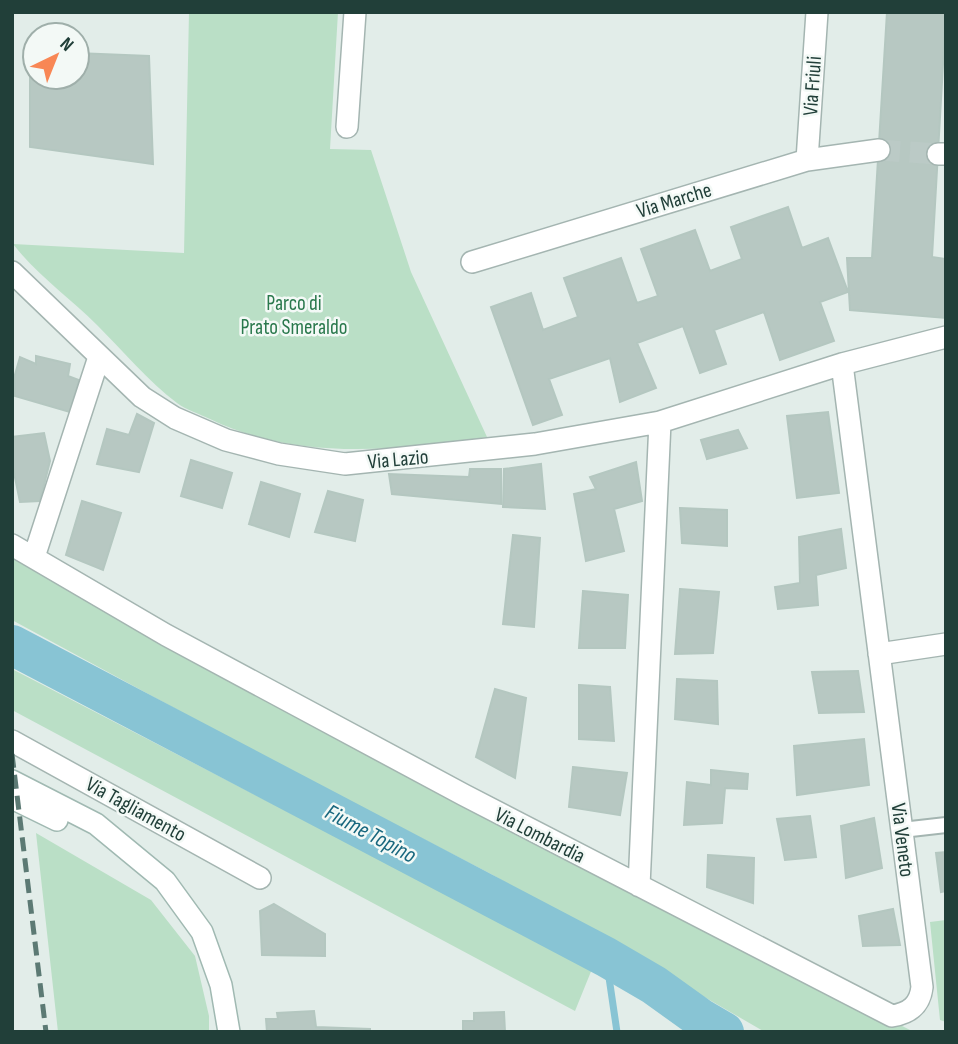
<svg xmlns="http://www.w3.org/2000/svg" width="958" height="1044" viewBox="0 0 958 1044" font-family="'Sofia Sans Condensed',sans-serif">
  <rect width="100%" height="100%" fill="#e2ede9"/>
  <!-- green -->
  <path fill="#badfc6" d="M 189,12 L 338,12 L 330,149 L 371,150 L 411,272 L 487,437 C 395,451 297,461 210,419 C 200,414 186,410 177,403 C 148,381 123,351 97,325 C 69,297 37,275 13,244 L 184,253 Z
    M 12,554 L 503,824 L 914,1032 L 765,1032 L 491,874 L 270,760 L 12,620 Z
    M 12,669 L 592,969 L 575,1011 L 12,710 Z
    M 36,833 L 151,900 L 195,956 L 209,1016 L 209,1032 L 58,1032 Z
    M 946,920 L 946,1022 L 940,1020 L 930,922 Z"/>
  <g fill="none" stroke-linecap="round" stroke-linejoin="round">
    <!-- stream -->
    <path stroke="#88c4d4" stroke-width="7" d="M 606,957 L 617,1032"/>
    <!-- river -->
    <path stroke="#88c4d4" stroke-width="40" d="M 12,645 L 606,957 L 654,985 L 700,1018 L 724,1032"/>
  </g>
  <!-- building -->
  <path fill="#b7c8c2" stroke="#b4c7c0" stroke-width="2" d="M 887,12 L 946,12 L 932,257 L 946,259 L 946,318 L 850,310 L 847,258 L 872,258 Z
    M 30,50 L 35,51 L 35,77 L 77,77 L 77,53 L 149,56 L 153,164 L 30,147 Z
    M 788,207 L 802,248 L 828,238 L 848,292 L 820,302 L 834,341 L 780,360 L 764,312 L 714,330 L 726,364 L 700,373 L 683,326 L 637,343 L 656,388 L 620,402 L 610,358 L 549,379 L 562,415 L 533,425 L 491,307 L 531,293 L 543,330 L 578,317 L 564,278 L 621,258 L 637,303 L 658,296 L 641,249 L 695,230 L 710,271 L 742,259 L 731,227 Z
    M 36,356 L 70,364 L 68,376 L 79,380 L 70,412 L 15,396 L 14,378 L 20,357 L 36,364 Z
    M 828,412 L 839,493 L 797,498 L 787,416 Z
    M 137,414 L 154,423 L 139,472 L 97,464 L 107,429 L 129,435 Z
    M 738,430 L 747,448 L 707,459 L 701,440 Z
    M 44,433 L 50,461 L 40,501 L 20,502 L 12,463 L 12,437 Z
    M 191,460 L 232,473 L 222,508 L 181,496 Z
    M 636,462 L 642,501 L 614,509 L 624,551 L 586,561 L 574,494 L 596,489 L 590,477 Z
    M 541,464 L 545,509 L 503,507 L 504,469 Z
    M 470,469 L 501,469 L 501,504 L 392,494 L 389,474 L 469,477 Z
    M 261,482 L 300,494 L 289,537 L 249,524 Z
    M 328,491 L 363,500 L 355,541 L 315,532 Z
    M 82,501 L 121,513 L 103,570 L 66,555 Z
    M 680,508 L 727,510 L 727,546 L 682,543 Z
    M 841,529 L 846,568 L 816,575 L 818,605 L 778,609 L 775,587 L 800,583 L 799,537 Z
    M 513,535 L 540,538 L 534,627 L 503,624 Z
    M 680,589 L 719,592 L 713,653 L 675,654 Z
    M 583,591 L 628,595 L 625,648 L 579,648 Z
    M 858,671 L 864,712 L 819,713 L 812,672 Z
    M 677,679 L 717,681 L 718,724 L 675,719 Z
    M 579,685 L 610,687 L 614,741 L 579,739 Z
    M 495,689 L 526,698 L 515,778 L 476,757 Z
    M 864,739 L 869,785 L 797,795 L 794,746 Z
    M 573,767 L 627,773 L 620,815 L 569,807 Z
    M 711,770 L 748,774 L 747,789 L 725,788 L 722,823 L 684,825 L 687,782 L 711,785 Z
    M 810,816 L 816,857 L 785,860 L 777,819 Z
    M 874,818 L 882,868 L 846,878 L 841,826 Z
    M 946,852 L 946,891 L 941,892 L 936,853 Z
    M 708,855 L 754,858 L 753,903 L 707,887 Z
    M 274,904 L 325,934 L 325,956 L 262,955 L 260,911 Z
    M 893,909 L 900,945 L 863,946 L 859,916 Z
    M 314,1011 L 316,1027 L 370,1029 L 370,1032 L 267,1032 L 266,1019 L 278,1019 L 277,1013 Z
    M 504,1012 L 505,1032 L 463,1032 L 463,1021 L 474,1021 L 474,1013 Z"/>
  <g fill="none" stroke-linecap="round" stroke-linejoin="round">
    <!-- street-tunnel -->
    <path stroke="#bbcac6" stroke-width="21" stroke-dasharray="21 10" stroke-linecap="butt" d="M 879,150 L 938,154"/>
    <!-- lane casing -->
    <g stroke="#a4b5b1" stroke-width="18">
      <path id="lane" d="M 902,830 L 946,825"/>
    </g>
    <!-- street casing -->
    <g stroke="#a4b5b1" stroke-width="24">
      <path id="street" d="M 347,127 L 355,12
        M 938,154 L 946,154
        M 807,160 L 817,12
        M 472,262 L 807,160 L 879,150
        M 12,272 L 142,397 L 175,418 L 226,440 L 279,454 L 345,464 L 535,444 L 660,422 L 842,364 L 946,337
        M 12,545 L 166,635 L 464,795 L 892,1016 C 910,1013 920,1005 922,987 L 842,364
        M 34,557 L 99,357
        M 879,654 L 946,644
        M 12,741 L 260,878
        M 639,886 L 660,422"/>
    </g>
    <!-- secondary casing -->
    <g stroke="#a0b9b2" stroke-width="24">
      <path id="secondary" d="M 12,781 L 96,824 L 165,881 L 202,932 L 221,985 L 229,1032
        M 12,798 L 57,820"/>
    </g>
    <!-- lane -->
    <use href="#lane" stroke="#fff" stroke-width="14"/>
    <!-- street -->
    <use href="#street" stroke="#fff" stroke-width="21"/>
    <!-- secondary -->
    <use href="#secondary" stroke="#fff" stroke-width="21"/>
    <!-- rail -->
    <path stroke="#5c7a74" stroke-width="5" stroke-dasharray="14 7" stroke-linecap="butt" d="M 12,754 L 46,1032"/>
  </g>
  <g text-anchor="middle" stroke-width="5" stroke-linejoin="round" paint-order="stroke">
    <!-- street labels -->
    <g font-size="21" fill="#213f39" stroke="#f3f9f6">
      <text transform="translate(812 86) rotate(-86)" y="7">Via Friuli</text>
      <text transform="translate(674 200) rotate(-17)" y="7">Via Marche</text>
      <text transform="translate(398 459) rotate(-5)" y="7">Via Lazio</text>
      <text transform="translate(136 809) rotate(29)" y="7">Via Tagliamento</text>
      <text transform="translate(540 835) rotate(27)" y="7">Via Lombardia</text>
      <text transform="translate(903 840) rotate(83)" y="7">Via Veneto</text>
    </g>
    <!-- park labels -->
    <g font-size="21" fill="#29784c" stroke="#f3f9f6">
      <text x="294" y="310">Parco di<tspan x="294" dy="24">Prato Smeraldo</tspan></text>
    </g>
    <!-- water labels -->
    <g font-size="23" font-style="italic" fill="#18677e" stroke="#f3f9f6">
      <text transform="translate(371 833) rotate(28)" y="8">Fiume Topino</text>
    </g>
  </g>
  <!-- border -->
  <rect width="958" height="1044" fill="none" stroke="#213f39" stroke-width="28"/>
  <!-- north arrow -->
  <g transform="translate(56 56) rotate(43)"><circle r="33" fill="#f3f9f6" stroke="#9fafaa" stroke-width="2"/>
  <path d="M0-5L12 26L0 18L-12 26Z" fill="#f88755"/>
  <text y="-10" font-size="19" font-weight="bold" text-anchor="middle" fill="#213f39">N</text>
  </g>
</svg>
